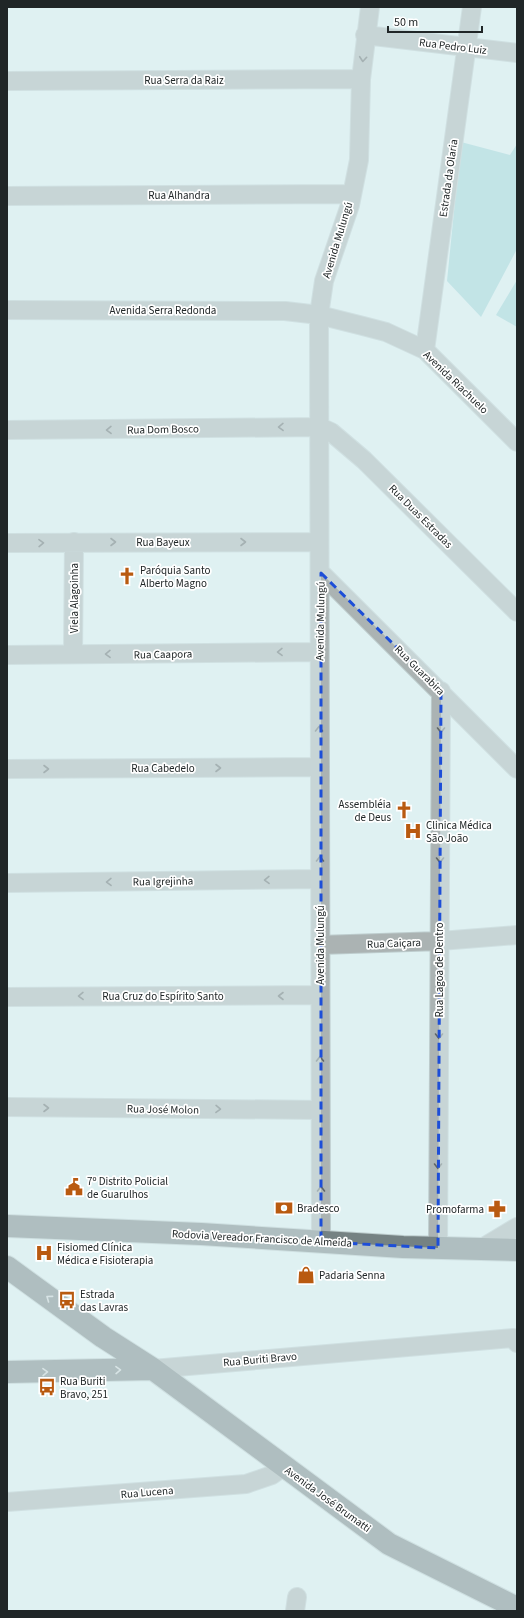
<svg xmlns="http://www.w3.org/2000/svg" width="524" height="1618" viewBox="0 0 524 1618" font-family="'Source Sans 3',sans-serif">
  <rect width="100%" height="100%" fill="#dff1f2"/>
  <!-- green -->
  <path fill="#a1d4d8" d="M 461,142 L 510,155 L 517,144 L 517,249 L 481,317 L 447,281 Z
    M 517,280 L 517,327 L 496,315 Z"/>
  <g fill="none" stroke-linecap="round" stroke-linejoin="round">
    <!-- minor casing -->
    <g stroke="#bdcccd" stroke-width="20">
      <path id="minor" d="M 365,35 L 517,53
        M 7,81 L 361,79
        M 7,196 L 351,194
        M 7,310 L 285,311 L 319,315 L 363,326 L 386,332 L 425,350 L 517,442
        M 425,350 L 472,7
        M 7,430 L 320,427 L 331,432 L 364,460 L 517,612
        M 7,543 L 319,542
        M 321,573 L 517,769
        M 73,654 L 74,542
        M 7,655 L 319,652
        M 7,769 L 320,767
        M 7,883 L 320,879
        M 320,945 L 440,941 L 517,935
        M 7,997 L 320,995
        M 7,1107 L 320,1110
        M 321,1242 L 319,315 L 324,281 L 350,205 L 359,160 L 361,79 L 370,7
        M 438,1248 L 441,691
        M 482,1248 L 517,1227
        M 153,1369 L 513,1338 L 517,1343
        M 7,1502 L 246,1484 L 272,1475 L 283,1467
        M 295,1611 L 297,1597"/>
    </g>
    <!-- major casing -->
    <g stroke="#bdcccd" stroke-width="24">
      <path id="major" d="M 7,1226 L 201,1234 L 403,1247 L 517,1250
        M 7,1267 L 103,1337 L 153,1369 L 389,1544 L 517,1608
        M 7,1372 L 153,1369"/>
    </g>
    <!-- minor -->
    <use href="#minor" stroke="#abb3b3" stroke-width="18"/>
    <!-- major -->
    <use href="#major" stroke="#758283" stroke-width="22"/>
  </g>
  <!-- one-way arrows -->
  <defs><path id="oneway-chevron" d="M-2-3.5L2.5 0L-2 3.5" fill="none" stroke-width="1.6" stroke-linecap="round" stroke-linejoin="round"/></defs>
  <g stroke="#5f6566">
    <use href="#oneway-chevron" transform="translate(363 59) rotate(95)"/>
    <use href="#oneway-chevron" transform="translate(281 427) rotate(179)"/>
    <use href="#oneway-chevron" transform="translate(109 430) rotate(179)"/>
    <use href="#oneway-chevron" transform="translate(113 542)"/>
    <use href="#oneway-chevron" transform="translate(243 542)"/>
    <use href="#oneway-chevron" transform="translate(41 543) rotate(-1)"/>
    <use href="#oneway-chevron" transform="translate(280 652) rotate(179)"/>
    <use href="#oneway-chevron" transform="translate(108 654) rotate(179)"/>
    <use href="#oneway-chevron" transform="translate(319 729) rotate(-90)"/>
    <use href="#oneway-chevron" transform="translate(441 730) rotate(90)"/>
    <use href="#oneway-chevron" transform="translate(218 768)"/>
    <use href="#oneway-chevron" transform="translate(46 769)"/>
    <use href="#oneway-chevron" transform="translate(320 859) rotate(-90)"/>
    <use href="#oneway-chevron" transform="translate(440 860) rotate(90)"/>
    <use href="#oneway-chevron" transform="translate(267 880) rotate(179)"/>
    <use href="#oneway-chevron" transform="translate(109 882) rotate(179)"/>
    <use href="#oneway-chevron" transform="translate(81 996) rotate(179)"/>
    <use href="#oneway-chevron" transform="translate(281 996) rotate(180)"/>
    <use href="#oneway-chevron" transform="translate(439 1036) rotate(90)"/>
    <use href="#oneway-chevron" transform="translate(320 1059) rotate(-90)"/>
    <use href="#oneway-chevron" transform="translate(46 1108)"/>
    <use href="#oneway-chevron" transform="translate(218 1109) rotate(1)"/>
    <use href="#oneway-chevron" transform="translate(438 1166) rotate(90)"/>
    <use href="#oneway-chevron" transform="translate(321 1189) rotate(-90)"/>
  </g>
  <g stroke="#cfd3d4">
    <use href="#oneway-chevron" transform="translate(49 1298) rotate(-144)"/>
    <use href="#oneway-chevron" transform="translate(118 1370) rotate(-1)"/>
    <use href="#oneway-chevron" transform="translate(45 1372) rotate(-1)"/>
  </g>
  <!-- marked area -->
  <path d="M0 0H524V1618H0ZM 321,573 L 441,691 L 438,1248 L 321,1242 Z" fill="#dff1f2" fill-opacity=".55" fill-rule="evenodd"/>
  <path fill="none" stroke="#1d4ed8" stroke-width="3" stroke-dasharray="8 5" stroke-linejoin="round" d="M 321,573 L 441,691 L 438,1248 L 321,1242 Z"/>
  <!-- icons -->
  <defs>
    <g id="church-bare" transform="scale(1.38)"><path d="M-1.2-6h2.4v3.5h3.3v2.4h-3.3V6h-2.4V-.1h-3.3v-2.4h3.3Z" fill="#b95a10" stroke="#fff" stroke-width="2.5" paint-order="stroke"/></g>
    <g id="hospital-bare" transform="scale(1.38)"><path d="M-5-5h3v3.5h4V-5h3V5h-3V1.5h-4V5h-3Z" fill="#b95a10" stroke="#fff" stroke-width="2.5" paint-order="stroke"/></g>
    <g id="civic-bare" transform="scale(1.38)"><path d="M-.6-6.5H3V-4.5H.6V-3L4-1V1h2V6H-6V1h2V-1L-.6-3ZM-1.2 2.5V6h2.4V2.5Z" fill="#b95a10" stroke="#fff" stroke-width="2.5" paint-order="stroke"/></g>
    <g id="bank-bare" transform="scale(1.38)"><path d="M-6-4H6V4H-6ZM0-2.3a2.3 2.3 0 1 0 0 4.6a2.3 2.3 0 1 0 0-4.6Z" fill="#b95a10" stroke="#fff" stroke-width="2.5" paint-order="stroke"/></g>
    <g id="pharmacy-bare" transform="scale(1.38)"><path d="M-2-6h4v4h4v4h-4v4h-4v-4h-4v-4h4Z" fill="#b95a10" stroke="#fff" stroke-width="2.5" paint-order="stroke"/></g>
    <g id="shop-bare" transform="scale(1.38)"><path d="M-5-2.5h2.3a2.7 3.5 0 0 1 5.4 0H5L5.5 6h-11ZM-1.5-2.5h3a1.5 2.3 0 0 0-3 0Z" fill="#b95a10" stroke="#fff" stroke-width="2.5" paint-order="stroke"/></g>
    <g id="bus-bare" transform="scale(1.38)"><path d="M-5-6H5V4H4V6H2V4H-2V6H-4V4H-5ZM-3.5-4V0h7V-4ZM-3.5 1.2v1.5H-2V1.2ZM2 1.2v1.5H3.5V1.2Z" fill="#b95a10" stroke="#fff" stroke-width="2.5" paint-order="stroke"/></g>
  </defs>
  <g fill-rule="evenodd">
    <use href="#church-bare" x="127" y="576"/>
    <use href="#church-bare" x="404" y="810"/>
    <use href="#hospital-bare" x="413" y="831"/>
    <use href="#civic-bare" x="74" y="1187"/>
    <use href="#bank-bare" x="284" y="1208"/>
    <use href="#pharmacy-bare" x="497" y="1209"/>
    <use href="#hospital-bare" x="44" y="1253"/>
    <use href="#shop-bare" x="306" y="1275"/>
    <use href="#bus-bare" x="67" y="1300"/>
    <use href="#bus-bare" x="47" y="1387"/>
  </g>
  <g text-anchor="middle" stroke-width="3.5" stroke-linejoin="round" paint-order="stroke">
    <!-- street labels -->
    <g font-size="11" fill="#202627" stroke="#fff">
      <text transform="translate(453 46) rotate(7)" y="4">Rua Pedro Luiz</text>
      <text x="184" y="84">Rua Serra da Raiz</text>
      <text transform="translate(448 178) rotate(-82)" y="4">Estrada da Olaria</text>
      <text x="179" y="199">Rua Alhandra</text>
      <text transform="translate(337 240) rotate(-73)" y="4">Avenida Mulungú</text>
      <text x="163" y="314">Avenida Serra Redonda</text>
      <text transform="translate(456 382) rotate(44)" y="4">Avenida Riachuelo</text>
      <text transform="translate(163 429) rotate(-1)" y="4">Rua Dom Bosco</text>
      <text transform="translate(421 516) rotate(45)" y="4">Rua Duas Estradas</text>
      <text x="163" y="546">Rua Bayeux</text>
      <text transform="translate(74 598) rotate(-90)" y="4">Viela Alagoinha</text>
      <text transform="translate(320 621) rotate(-89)" y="4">Avenida Mulungú</text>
      <text transform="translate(163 654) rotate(-1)" y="4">Rua Caapora</text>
      <text transform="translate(420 670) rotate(45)" y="4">Rua Guarabira</text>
      <text x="163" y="772">Rua Cabedelo</text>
      <text transform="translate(163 881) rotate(-1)" y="4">Rua Igrejinha</text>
      <text transform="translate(394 943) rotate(-2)" y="4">Rua Caiçara</text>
      <text transform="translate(320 945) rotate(-90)" y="4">Avenida Mulungú</text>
      <text transform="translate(439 970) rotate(-90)" y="4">Rua Lagoa de Dentro</text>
      <text x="163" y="1000">Rua Cruz do Espírito Santo</text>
      <text transform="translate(163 1109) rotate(1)" y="4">Rua José Molon</text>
      <text transform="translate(262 1238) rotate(3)" y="4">Rodovia Vereador Francisco de Almeida</text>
      <text transform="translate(260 1359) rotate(-5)" y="4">Rua Buriti Bravo</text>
      <text transform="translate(147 1492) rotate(-5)" y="4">Rua Lucena</text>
      <text transform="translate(328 1499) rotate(36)" y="4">Avenida José Brumatti</text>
    </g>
    <!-- poi labels -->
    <g font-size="11" fill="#202627" stroke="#fff" text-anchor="start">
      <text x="140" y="574">Paróquia Santo<tspan x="140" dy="13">Alberto Magno</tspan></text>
      <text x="391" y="808" text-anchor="end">Assembléia<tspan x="391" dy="13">de Deus</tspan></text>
      <text x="426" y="829">Clinica Médica<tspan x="426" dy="13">São João</tspan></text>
      <text x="87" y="1185">7º Distrito Policial<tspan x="87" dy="13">de Guarulhos</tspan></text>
      <text x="297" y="1212">Bradesco</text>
      <text x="484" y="1213" text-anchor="end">Promofarma</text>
      <text x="57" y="1251">Fisiomed Clínica<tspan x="57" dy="13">Médica e Fisioterapia</tspan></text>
      <text x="319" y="1279">Padaria Senna</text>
      <text x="80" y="1298">Estrada<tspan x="80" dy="13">das Lavras</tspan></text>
      <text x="60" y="1385">Rua Buriti<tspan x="60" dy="13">Bravo, 251</tspan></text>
    </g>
  </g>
  <!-- border -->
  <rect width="524" height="1618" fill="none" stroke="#202627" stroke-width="16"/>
  <!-- scale -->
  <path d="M388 26v6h94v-6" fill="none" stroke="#202627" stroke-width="2"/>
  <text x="394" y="26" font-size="12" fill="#202627" stroke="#ffffff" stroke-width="3" paint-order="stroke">50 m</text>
</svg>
